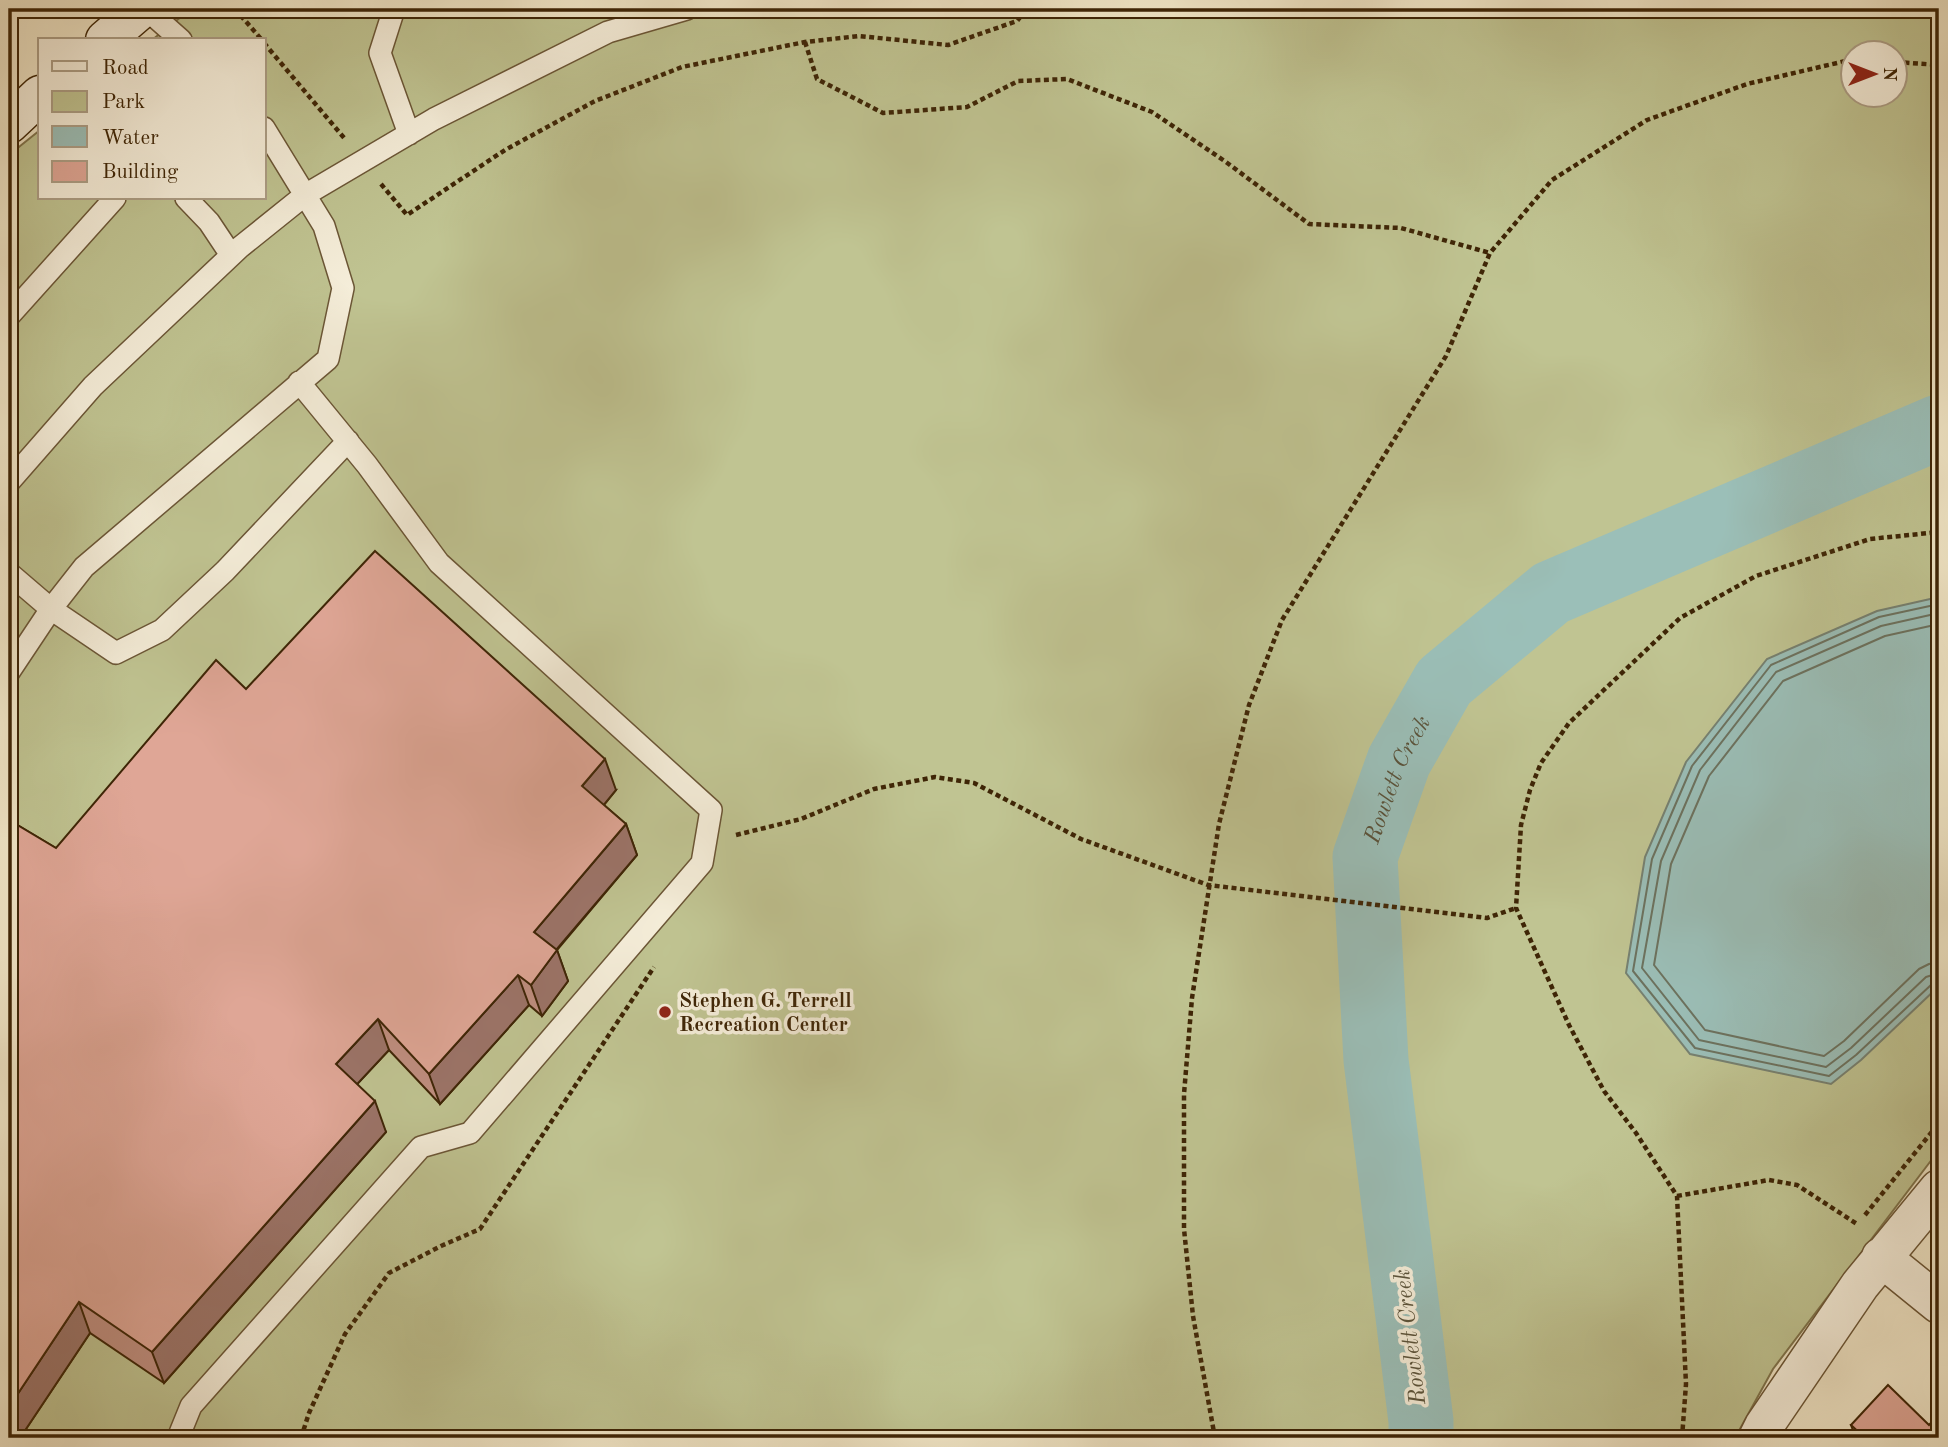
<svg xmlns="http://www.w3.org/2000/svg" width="1948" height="1447" viewBox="0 0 1948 1447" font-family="'Old Standard TT',serif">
  <rect width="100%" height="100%" fill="#f1e7c8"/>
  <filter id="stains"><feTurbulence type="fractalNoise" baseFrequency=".00286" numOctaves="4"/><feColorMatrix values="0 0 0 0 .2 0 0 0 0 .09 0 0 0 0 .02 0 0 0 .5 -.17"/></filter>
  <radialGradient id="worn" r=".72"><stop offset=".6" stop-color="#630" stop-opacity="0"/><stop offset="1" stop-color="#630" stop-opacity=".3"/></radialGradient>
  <!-- green -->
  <path fill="#c0c492" stroke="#7f744c" stroke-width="2" fill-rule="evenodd" d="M 191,9 L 1939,9 L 1939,1150 L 1773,1369 L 1735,1438 L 9,1438 L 9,155 L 40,130 L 40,198 L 264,198 L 264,40 L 152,40 ZM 1854,52 L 1896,52 L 1896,94 L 1854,94 Z"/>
  <!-- water -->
  <path fill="#9bbfb8" stroke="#768171" stroke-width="2" d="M 1939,597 L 1939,986 L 1861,1060 L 1831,1084 L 1690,1054 L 1626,973 L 1645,857 L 1686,762 L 1767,659 L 1877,611 Z"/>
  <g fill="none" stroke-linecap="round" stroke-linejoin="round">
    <!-- shore -->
    <path stroke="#6c725f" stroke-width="2" d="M 1939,604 L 1879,617 L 1771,665 L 1692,766 L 1652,859 L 1633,971 L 1695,1048 L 1829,1076 L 1856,1055 L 1932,984 L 1939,982
      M 1939,613 L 1881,626 L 1776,672 L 1700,770 L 1661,861 L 1642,968 L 1699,1040 L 1826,1067 L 1851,1048 L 1926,977 L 1939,973
      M 1939,624 L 1885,636 L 1783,681 L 1709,776 L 1671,864 L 1654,965 L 1705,1030 L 1824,1056 L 1844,1041 L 1919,969 L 1929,964 L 1939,962"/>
    <!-- river -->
    <path stroke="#9bbfb8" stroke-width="65" id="s1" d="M 1421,1438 L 1421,1421 L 1376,1060 L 1365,857 L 1399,761 L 1444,682 L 1551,593 L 1939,427"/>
    <!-- service casing -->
    <g stroke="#6b5636" stroke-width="24">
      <path id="service" d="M 146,9 L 181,40
        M 394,9 L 380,53 L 409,134
        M 186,198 L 209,222 L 231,255
        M 9,316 L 115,198
        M 9,482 L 93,386 L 239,248 L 305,195 L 434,119 L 608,32 L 687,9
        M 9,573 L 51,609 L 116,653 L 162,630 L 225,571 L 348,441
        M 9,672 L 51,609 L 84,567 L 328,359 L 343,288 L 324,226 L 264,128
        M 178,1438 L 191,1406 L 421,1147 L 470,1133 L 702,863 L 711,810 L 439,563 L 367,465 L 299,382"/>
    </g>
    <!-- minor casing -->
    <g stroke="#6b5636" stroke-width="41">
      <path id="minor" d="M 1881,1257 L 1939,1304
        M 1758,1438 L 1764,1426 L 1860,1285 L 1939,1189"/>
    </g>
    <!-- secondary casing -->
    <g stroke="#3e2506" stroke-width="41">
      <path id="secondary" d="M 105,40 L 141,9
        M 9,124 L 40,95"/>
    </g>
    <!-- path -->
    <path stroke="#3e2506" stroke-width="4.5" stroke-dasharray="5 3.5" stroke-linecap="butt" d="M 235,9 L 262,40
      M 805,42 L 817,79 L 883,113 L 967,107 L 1018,81 L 1067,79 L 1152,112 L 1226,162 L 1309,224 L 1401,228 L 1490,253
      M 264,43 L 345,139
      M 1896,62 L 1939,65
      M 381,184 L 407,215 L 505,150 L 595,101 L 682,67 L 805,42 L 859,36 L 948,45 L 1017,21 L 1027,9
      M 736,835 L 801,819 L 874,789 L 935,777 L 974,783 L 1081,839 L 1208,885 L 1487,918 L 1516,908
      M 1677,1196 L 1769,1180 L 1797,1185 L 1857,1224
      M 1865,1215 L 1939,1123
      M 301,1438 L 309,1413 L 345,1334 L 389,1273 L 441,1246 L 480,1229 L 654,967
      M 1215,1438 L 1193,1316 L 1184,1229 L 1184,1094 L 1192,998 L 1219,824 L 1249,705 L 1282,620 L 1446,356 L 1490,253 L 1552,180 L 1647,120 L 1747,84 L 1854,59
      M 1682,1438 L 1686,1384 L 1677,1196 L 1636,1133 L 1604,1091 L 1569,1025 L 1516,908 L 1521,825 L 1530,790 L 1541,763 L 1569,723 L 1680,618 L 1756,576 L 1870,539 L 1939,532"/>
    <!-- service -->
    <use href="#service" stroke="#f6efdb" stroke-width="21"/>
    <!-- minor -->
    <use href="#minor" stroke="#f6efdb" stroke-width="38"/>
    <!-- secondary -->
    <use href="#secondary" stroke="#f6efdb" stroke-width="38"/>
  </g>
  <!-- wall -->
  <path fill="#c08f81" stroke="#3e2506" stroke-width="2" d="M 616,790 L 604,805 L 626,824 L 637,855 L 557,950 L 568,981 L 542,1016 L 529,1005 L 440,1104 L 389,1050 L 357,1084 L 386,1132 L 164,1383 L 90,1333 L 20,1438 L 9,1432 L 9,820 L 56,848 Z
    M 1851,1425 L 1929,1425 L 1939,1438 L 1856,1438 Z"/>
  <!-- shaded-wall -->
  <path fill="#9c7469" stroke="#3e2506" stroke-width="2" d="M 605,759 L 616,790 L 594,817 L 582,786 Z
    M 626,824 L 637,855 L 545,963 L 534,932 Z
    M 557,950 L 568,981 L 542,1016 L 531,985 Z
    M 518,975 L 529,1005 L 440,1104 L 429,1074 Z
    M 378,1019 L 389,1050 L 347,1095 L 336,1064 Z
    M 375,1101 L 386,1132 L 164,1383 L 152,1352 Z
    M 79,1302 L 90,1333 L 20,1438 L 9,1407 Z"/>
  <!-- building -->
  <path fill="#dfa696" stroke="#3e2506" stroke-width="2" d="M 375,551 L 605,759 L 582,786 L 626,824 L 534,932 L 557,950 L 531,985 L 518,975 L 429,1074 L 378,1019 L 336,1064 L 375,1101 L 152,1352 L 79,1302 L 9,1407 L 9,820 L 56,848 L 216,660 L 246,689 Z
    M 1888,1385 L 1929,1425 L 1939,1414 L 1939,1438 L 1865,1438 L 1851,1425 Z"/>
  <!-- markers -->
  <circle fill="#8f2418" stroke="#f6efdb" stroke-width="2.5" cx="665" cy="1012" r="7"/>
  <g text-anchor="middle" stroke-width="7" stroke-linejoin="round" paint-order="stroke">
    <!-- poi labels -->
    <g font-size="21" font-weight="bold" fill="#3e2506" stroke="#f6efdb" text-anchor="start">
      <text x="679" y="1007">Stephen G. Terrell<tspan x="679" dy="24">Recreation Center</tspan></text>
    </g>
    <!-- water labels -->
    <g font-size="23" font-style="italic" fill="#5a533b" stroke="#f6efdb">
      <text dy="8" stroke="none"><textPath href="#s1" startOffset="668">Rowlett Creek</textPath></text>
      <text transform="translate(1409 1337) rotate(-97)" y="8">Rowlett Creek</text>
    </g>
  </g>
  <!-- margin -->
  <rect width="1948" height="1447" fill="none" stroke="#f1e7c8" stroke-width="35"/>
  <rect x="10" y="10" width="1927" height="1426" fill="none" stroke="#3e2506" stroke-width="3.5"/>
  <rect x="18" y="18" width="1913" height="1412" fill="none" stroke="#3e2506" stroke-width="2"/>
  <!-- legend -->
  <rect x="38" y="38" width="228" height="161" fill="#f6efdb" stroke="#ac9e86" stroke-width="2"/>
  <rect x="52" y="61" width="35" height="10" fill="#f6efdb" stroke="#ac9e86" stroke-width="2"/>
  <text x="102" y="74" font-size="21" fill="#3e2506">Road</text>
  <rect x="52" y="91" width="35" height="21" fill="#c0c492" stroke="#ac9e86" stroke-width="2"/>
  <text x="102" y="108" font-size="21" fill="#3e2506">Park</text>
  <rect x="52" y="126" width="35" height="21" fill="#9bbfb8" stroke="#ac9e86" stroke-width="2"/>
  <text x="102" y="144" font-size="21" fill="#3e2506">Water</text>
  <rect x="52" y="161" width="35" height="21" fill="#dfa696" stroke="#ac9e86" stroke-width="2"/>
  <text x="102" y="178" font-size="21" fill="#3e2506">Building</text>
  <!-- north arrow -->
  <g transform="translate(1874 74) rotate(90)"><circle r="33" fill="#f6efdb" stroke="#ac9e86" stroke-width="2"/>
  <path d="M0-5L12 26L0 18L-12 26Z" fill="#8f2418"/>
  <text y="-10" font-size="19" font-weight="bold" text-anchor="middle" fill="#3e2506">N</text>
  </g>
  <rect width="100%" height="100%" filter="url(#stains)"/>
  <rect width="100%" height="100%" fill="url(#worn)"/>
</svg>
